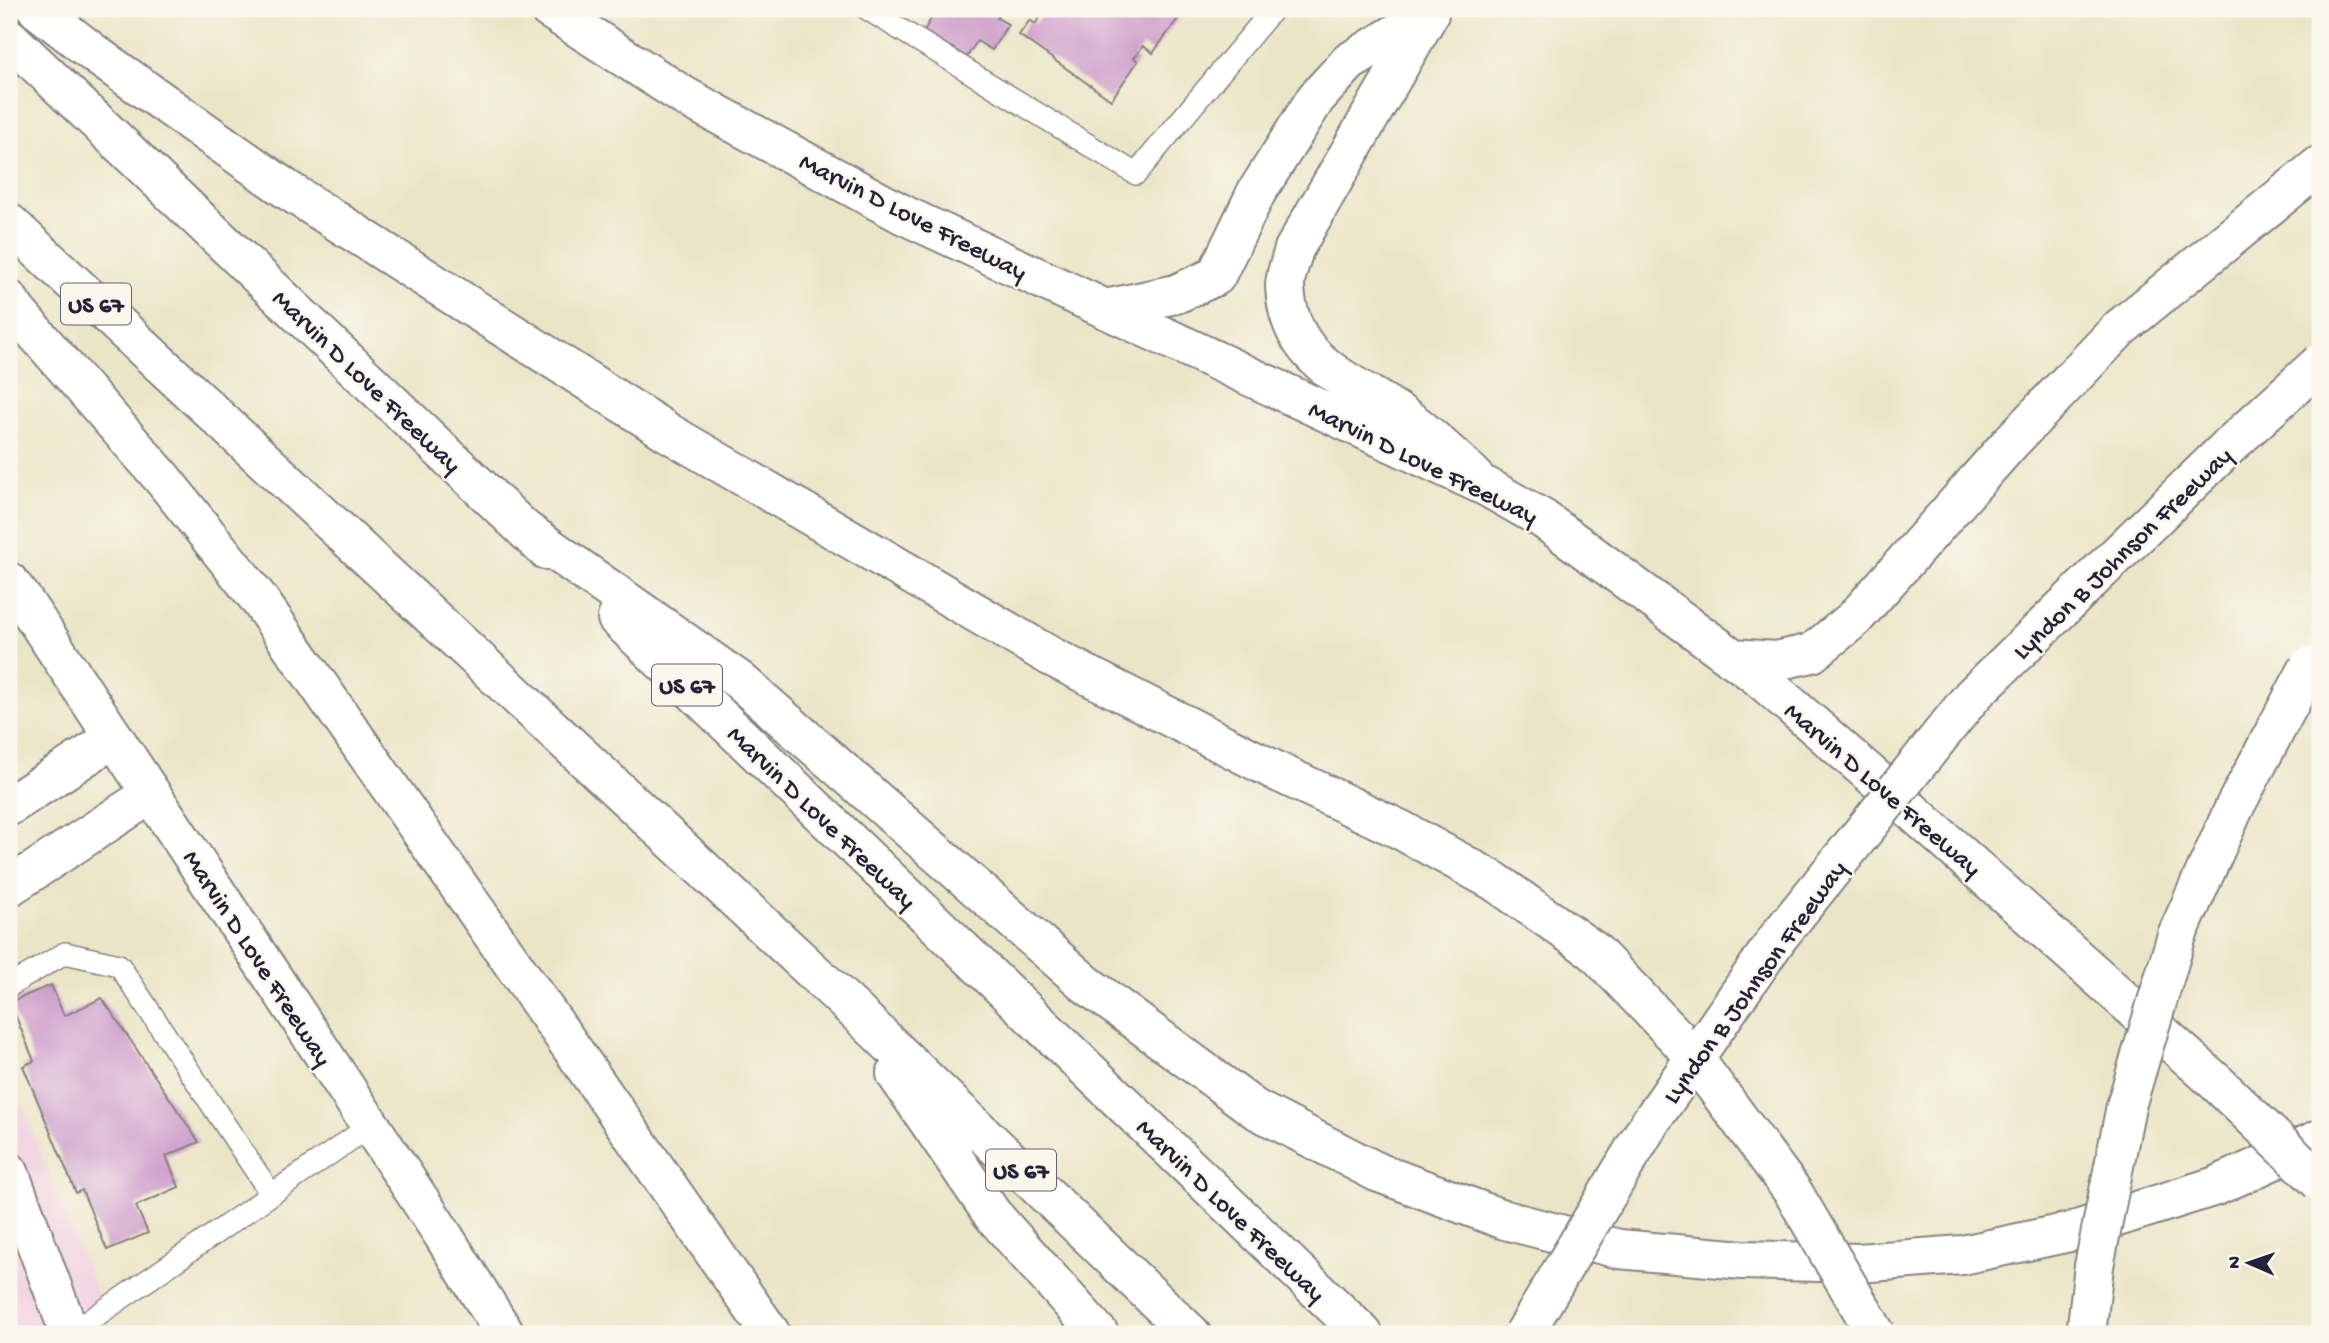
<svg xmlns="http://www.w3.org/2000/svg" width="2329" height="1343" viewBox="0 0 2329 1343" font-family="'Gochi Hand',sans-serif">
  <rect width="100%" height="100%" fill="#fbf7ec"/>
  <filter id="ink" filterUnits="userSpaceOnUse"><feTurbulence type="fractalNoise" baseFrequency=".0143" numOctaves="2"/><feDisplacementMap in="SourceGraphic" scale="14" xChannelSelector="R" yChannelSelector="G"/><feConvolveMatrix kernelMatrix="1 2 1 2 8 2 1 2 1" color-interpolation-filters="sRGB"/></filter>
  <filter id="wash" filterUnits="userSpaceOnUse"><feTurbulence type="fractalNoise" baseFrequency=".00686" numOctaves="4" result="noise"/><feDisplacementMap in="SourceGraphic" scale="28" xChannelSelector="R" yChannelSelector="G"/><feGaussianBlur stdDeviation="1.57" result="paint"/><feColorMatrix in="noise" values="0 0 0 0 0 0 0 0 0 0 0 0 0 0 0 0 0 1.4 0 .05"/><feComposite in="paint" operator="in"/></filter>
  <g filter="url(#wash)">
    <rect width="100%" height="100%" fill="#ebe5c7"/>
    <!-- built -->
    <path fill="#f2cfe1" d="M 9,1071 L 11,1078 L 113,1334 L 9,1334 Z"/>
    <g id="blocks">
      <!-- building -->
      <path fill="#cc99ca" d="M 937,9 L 1002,9 L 997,18 L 1008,24 L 992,50 L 977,41 L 967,57 L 924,31 Z
        M 1046,9 L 1185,9 L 1153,53 L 1143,46 L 1134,58 L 1138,61 L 1111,100 L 1019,35 L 1030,20 L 1035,24 Z
        M 51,985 L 64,1016 L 102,998 L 199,1142 L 166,1156 L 179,1187 L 136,1206 L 148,1233 L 107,1250 L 82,1190 L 76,1193 L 23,1066 L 34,1061 L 10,1002 Z"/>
    </g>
  </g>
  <g filter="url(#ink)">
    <use href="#blocks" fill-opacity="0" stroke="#868481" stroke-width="2"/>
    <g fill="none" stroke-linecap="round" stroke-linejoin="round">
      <!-- service casing -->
      <g stroke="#868481" stroke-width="24">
        <path id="service" d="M 867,9 L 1136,174 L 1273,9
          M 9,986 L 65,953 L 119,965 L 271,1194
          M 70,1334 L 370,1126"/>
      </g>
      <!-- minor casing -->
      <g stroke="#868481" stroke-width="42">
        <path id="minor" d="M 9,806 L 114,738
          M 9,887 L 151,794
          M 9,1172 L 70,1334"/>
      </g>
      <!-- tertiary casing -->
      <g stroke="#868481" stroke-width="42">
        <path id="tertiary" d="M 1429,14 L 1294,249 C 1291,261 1285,275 1285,286 C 1288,368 1359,382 1412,422 C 1433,438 1453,457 1473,475
          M 1105,309 L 1176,294 L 1216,276 L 1256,193 L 1316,98 L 1349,62 L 1425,16"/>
      </g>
      <!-- secondary casing -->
      <g stroke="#868481" stroke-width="42">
        <path id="secondary" d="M 549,9 L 684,96 L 904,215 L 1487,487 L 1543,519 L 1756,675 L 1877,780 L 2217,1083
          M 9,582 L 21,597 L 443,1235 L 505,1334
          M 1732,658 L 1776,661 L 1812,653 L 1854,619 L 2011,442 L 2120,328 L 2320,165"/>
      </g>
      <!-- motorway casing -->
      <g stroke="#868481" stroke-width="42">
        <path id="motorway" d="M 37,9 L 96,55 L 286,189 L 669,433 L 1050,656 L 1280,773 L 1401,830 L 1494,881 L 1594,951 L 1685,1046
          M 9,38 L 546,550
          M 9,223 L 850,1006 L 1191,1334
          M 9,300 L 17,312 L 162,478 L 258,598 L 771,1334
          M 528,532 L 740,681 L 1086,984 L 1255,1109 L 1377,1172 L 1505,1220 L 1619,1249 L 1743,1260 L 1858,1263 L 1962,1255 L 2070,1232 L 2216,1186 L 2320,1139
          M 617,618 L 1363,1334
          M 896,1074 L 992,1214 L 1099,1334"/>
      </g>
      <!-- service -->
      <use href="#service" stroke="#fff" stroke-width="21"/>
      <!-- minor -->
      <use href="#minor" stroke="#fff" stroke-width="38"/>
      <!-- tertiary -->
      <use href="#tertiary" stroke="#fff" stroke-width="38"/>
      <!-- secondary -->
      <use href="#secondary" stroke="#fff" stroke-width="38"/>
      <!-- motorway -->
      <use href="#motorway" stroke="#fff" stroke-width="38"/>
      <!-- secondary-bridge casing -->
      <g stroke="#868481" stroke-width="42" stroke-linecap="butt">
        <path id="secondary-bridge" d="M 2217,1083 L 2320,1182
          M 1524,1334 L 1649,1124 L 1779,936 L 1973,695 L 2229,446 L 2320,363"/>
      </g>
      <!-- motorway-bridge casing -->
      <g stroke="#868481" stroke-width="42" stroke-linecap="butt">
        <path id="motorway-bridge" d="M 1685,1046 L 1793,1192 L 1876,1334
          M 2086,1334 L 2094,1266 L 2126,1106 L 2177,935 L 2235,806 L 2309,667"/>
      </g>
      <!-- secondary-bridge -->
      <use href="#secondary-bridge" stroke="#fff" stroke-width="38"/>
      <!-- motorway-bridge -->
      <use href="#motorway-bridge" stroke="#fff" stroke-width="38"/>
    </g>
  </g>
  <g text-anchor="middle" stroke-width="5" stroke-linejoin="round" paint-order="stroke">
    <!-- shield labels -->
    <g fill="#fbf7ec" stroke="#636270" stroke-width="2">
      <rect x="61" y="283.5" width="70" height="41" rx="5"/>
      <rect x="652" y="664.5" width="70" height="41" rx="5"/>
      <rect x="986" y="1149.5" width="70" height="41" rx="5"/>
    </g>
    <g font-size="24" font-weight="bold" fill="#22223b">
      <text x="96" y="312">US 67</text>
      <text x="687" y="693">US 67</text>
      <text x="1021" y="1178">US 67</text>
    </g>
    <!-- street labels -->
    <g font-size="26" fill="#22223b" stroke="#fbf7ec">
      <text transform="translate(914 215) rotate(27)" y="9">Marvin D Love Freeway</text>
      <text transform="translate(368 380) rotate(44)" y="9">Marvin D Love Freeway</text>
      <text transform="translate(1424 461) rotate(26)" y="9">Marvin D Love Freeway</text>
      <text transform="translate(2121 552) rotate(-44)" y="9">Lyndon B Johnson Freeway</text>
      <text transform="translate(1884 788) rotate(41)" y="9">Marvin D Love Freeway</text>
      <text transform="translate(823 816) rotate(44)" y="9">Marvin D Love Freeway</text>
      <text transform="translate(259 957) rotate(57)" y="9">Marvin D Love Freeway</text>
      <text transform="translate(1753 981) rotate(-54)" y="9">Lyndon B Johnson Freeway</text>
      <text transform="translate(1232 1209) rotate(44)" y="9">Marvin D Love Freeway</text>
    </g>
  </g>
  <!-- margin -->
  <rect width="2329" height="1343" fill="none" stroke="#fbf7ec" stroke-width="35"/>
  <!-- north arrow -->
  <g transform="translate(2249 1263) rotate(272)" stroke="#fbf7ec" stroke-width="5" paint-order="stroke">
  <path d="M0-5L12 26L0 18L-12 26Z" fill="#22223b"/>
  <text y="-10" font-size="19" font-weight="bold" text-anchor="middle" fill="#22223b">N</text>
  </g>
</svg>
